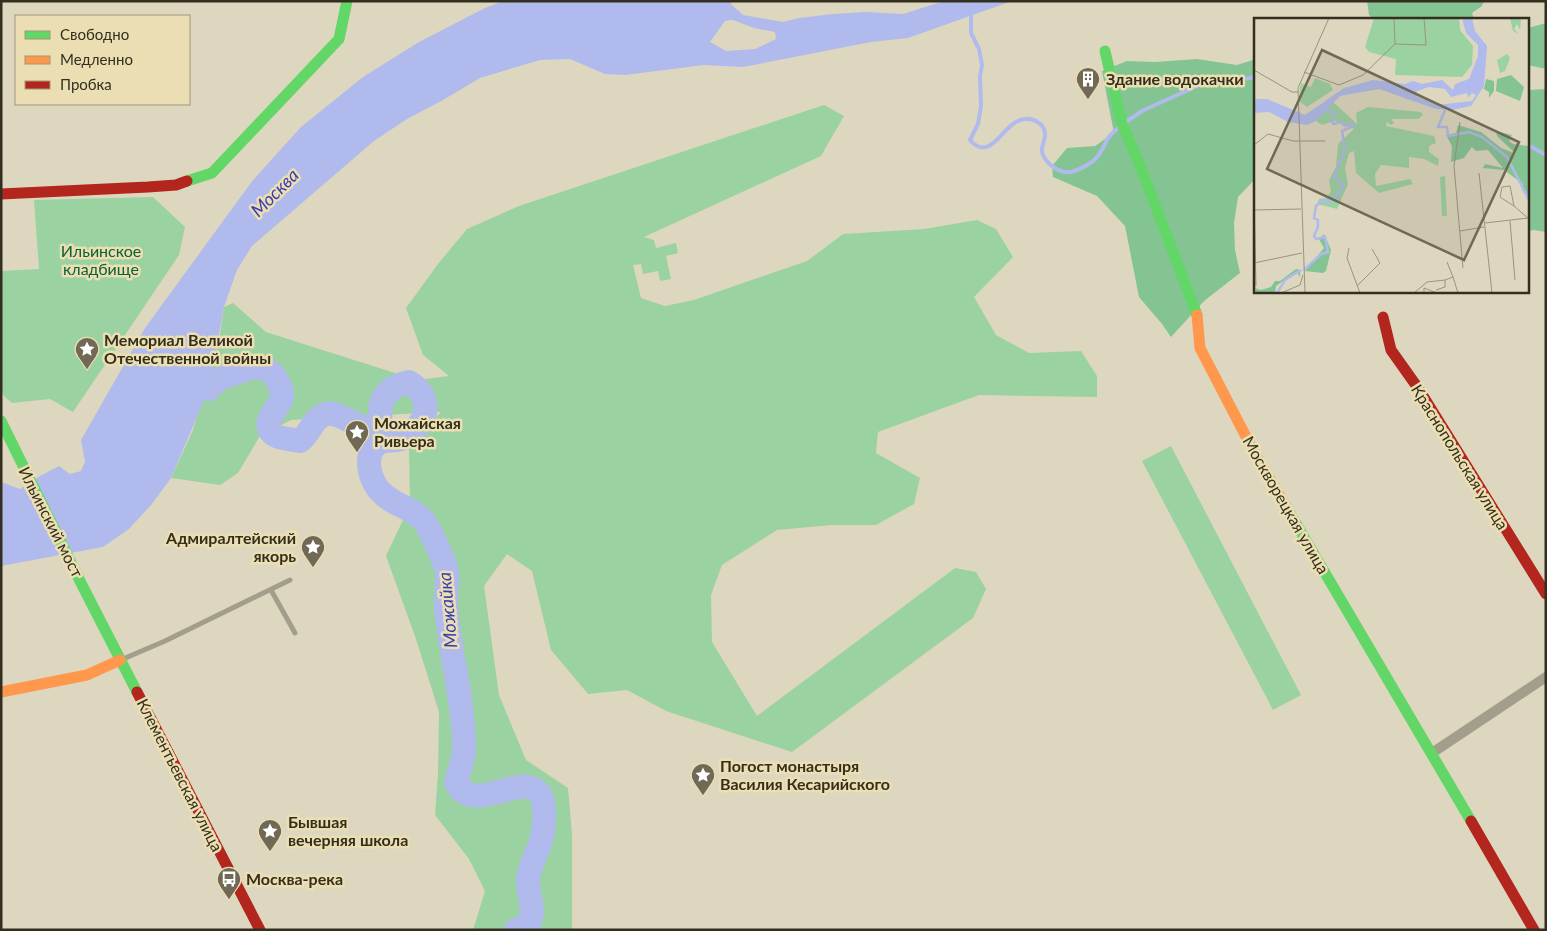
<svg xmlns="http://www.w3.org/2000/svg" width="1547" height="931" viewBox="0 0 1547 931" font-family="Lato,sans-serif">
  <rect width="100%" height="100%" fill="#ded7bf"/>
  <!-- green -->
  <path fill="#9bd2a2" d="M 824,105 L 844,116 L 821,156 L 644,237 L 654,240 L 656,248 L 676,243 L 678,253 L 666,256 L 671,279 L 660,281 L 658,271 L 643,274 L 641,264 L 633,265 L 641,298 L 665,306 L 694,300 L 807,261 L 843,234 L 924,229 L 977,220 L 996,229 L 1013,257 L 974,297 L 996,335 L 1029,353 L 1081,351 L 1097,376 L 1097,397 L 979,395 L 878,432 L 876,453 L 920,478 L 914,504 L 876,525 L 832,525 L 777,530 L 722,565 L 711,595 L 712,642 L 757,716 L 955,568 L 976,572 L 986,589 L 973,618 L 792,752 L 666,711 L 627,690 L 588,694 L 551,650 L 532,571 L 507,554 L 484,586 L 499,695 L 526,760 L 568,788 L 572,834 L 572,930 L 473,930 L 485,891 L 469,859 L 435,815 L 438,773 L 439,712 L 416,639 L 386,556 L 410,505 L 409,445 L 441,412 L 291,420 L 260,436 L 238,473 L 220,485 L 171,478 L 193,430 L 219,341 L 224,307 L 233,303 L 266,332 L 417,380 L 449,376 L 423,355 L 406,308 L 438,264 L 467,229 L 519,206 Z
    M 153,197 L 185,227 L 179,255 L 73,412 L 50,399 L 12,403 L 4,396 L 1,389 L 1,271 L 39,269 L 34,200 Z
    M 1171,446 L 1301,695 L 1273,710 L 1142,461 Z"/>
  <!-- forest -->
  <path fill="#84c493" d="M 1367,1 L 1484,1 L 1482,6 L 1472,13 L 1474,19 L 1374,19 L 1369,15 Z
    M 1546,23 L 1546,69 L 1528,65 L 1528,28 Z
    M 1197,59 L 1237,65 L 1256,59 L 1256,178 L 1238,197 L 1234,223 L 1235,250 L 1240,273 L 1204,301 L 1171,337 L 1162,324 L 1139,297 L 1125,226 L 1097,196 L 1053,177 L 1052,166 L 1067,148 L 1095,146 L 1114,133 L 1102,71 L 1127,61 L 1155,62 Z
    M 1546,89 L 1546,232 L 1534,230 L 1528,231 L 1528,90 Z"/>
  <!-- water -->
  <path fill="#b0baec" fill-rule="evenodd" d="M 503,1 L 731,1 L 731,4 L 743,15 L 783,22 L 799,18 L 833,14 L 866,12 L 903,14 L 944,1 L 1012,1 L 908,38 L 871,42 L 743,67 L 704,65 L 625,75 L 605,74 L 570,59 L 540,60 L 480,78 L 443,100 L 407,119 L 374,141 L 252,246 L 237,270 L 224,307 L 209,389 L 171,478 L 152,504 L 129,529 L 103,547 L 1,566 L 1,482 L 20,489 L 40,476 L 59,466 L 70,474 L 81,471 L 85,462 L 81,440 L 145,328 L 253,180 L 301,127 L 363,77 L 419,42 L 485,8 ZM 730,20 L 733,20 L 754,28 L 775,32 L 776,39 L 755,49 L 726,51 L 710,42 L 725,21 Z"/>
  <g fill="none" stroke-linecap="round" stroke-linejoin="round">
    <!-- stream -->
    <path stroke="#b0baec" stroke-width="4" d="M 971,16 L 971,33 L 979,49 L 982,65 L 980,76 L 981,106 L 978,124 L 970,140 C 992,165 1003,120 1025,119 C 1034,118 1044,124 1045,133 C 1046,139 1041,146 1042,152 C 1045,164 1060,174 1071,172 C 1079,170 1086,166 1092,162 C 1100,157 1104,144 1109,137 C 1112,133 1116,130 1120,126
      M 1126,122 L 1142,111 L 1206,82 C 1222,77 1239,81 1256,77
      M 1528,145 L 1546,155"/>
    <!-- river -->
    <path stroke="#b0baec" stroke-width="24" d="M 178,377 L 209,389 C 220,376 223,378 238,372 C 255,365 270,364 279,384 C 281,388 283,394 282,398 C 279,409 262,420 271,432 C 276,439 292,439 300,441 C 311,433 312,418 326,414 C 344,410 361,437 377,423 C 382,419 380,414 380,409 C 382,392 395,385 409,382 C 427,393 431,411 417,427 C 414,431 411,435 406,437 C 399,441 392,440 384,441 C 362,447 368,475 378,489 C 392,506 411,506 424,521 C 429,528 447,565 447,573 C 448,584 445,596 446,607 C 450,654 464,701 464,749 C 464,761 459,771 456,782 C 472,817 521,771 539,793 C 547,803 544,830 541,841 C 536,856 527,869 528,885 C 529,896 537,916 527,925 C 524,927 519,928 516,930"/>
    <!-- lane -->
    <path stroke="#a29e8b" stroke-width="5" d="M 271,590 L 295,633
      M 123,659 L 165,641 L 290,580"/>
    <!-- street -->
    <path stroke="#a29e8b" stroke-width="10" d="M 1432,753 L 1546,677"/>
    <!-- fast -->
    <path stroke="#63d668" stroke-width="11" d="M 1105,51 L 1122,124 L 1139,163 L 1197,315
      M 187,181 L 212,173 L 339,39 L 347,1
      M 1,421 L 83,587 L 137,692
      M 1285,505 L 1471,821"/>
    <!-- slow -->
    <path stroke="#ff974d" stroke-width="11" d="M 1197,315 L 1200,348 L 1255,454 L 1285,505
      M 1,692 L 87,675 L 120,660"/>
    <!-- jam -->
    <path stroke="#b3261e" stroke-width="11" d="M 1,194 L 148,187 L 176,185 L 187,181
      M 1383,317 L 1391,350 L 1418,388 L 1546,594
      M 137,692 L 260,930
      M 1471,821 L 1534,930"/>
  </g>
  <!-- icons -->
  <defs>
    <g id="building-pin" transform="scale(1.25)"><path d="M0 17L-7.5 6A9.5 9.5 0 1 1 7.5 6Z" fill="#6f6956" stroke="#ebdeb2"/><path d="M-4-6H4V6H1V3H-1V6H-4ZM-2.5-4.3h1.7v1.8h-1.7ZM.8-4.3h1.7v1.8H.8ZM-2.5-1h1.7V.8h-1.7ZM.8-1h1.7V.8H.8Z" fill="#fff"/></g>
    <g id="sight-pin" transform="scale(1.25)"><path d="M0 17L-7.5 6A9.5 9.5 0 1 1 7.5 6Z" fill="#6f6956" stroke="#ebdeb2"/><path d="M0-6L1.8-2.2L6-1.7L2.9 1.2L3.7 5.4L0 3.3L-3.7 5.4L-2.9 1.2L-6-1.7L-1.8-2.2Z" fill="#fff"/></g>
    <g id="bus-pin" transform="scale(1.25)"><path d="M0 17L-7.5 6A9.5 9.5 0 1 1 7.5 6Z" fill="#6f6956" stroke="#ebdeb2"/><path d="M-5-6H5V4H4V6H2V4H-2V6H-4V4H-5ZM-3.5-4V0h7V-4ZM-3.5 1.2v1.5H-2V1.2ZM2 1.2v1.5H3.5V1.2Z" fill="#fff"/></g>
  </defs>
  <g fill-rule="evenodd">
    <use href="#building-pin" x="1088" y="79"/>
    <use href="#sight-pin" x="87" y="349"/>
    <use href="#sight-pin" x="357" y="432"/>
    <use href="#sight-pin" x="313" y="547"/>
    <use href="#sight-pin" x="703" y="775"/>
    <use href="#sight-pin" x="270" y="831"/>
    <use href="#bus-pin" x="229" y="879"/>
  </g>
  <g text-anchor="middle" stroke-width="5" stroke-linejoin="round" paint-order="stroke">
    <!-- poi labels -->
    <g font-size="16" font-weight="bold" fill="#332e1d" stroke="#ebdeb2" text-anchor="start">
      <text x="1106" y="85">Здание водокачки</text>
      <text x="104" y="346">Мемориал Великой<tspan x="104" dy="18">Отечественной войны</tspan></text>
      <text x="374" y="429">Можайская<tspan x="374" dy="18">Ривьера</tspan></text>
      <text x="296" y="544" text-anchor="end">Адмиралтейский<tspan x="296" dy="18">якорь</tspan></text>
      <text x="720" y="772">Погост монастыря<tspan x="720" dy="18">Василия Кесарийского</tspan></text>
      <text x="288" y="828">Бывшая<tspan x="288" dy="18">вечерняя школа</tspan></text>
      <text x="246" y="885">Москва-река</text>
    </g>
    <!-- park labels -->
    <g font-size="16" fill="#096336" stroke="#ebdeb2">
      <text x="101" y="257">Ильинское<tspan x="101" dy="18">кладбище</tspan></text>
    </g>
    <!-- street labels -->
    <g font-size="16" fill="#332e1d" stroke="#ebdeb2">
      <text transform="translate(1460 457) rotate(58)" y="6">Краснопольская улица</text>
      <text transform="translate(1286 505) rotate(60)" y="6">Москворецкая улица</text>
      <text transform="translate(51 522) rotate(63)" y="6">Ильинский мост</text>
      <text transform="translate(180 775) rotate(63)" y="6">Клементьевская улица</text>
    </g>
    <!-- water labels -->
    <g font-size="18" font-style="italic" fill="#393fb1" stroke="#ebdeb2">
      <text transform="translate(275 193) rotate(-45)" y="6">Москва</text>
      <text transform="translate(448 610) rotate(-95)" y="6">Можайка</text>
    </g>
  </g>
  <!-- overview -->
  <g transform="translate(1254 18)">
    <rect width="275" height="275" fill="#ded7bf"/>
    <path d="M 120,0 L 205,0 L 206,12 L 219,28 L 218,47 L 208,59 L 141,57 L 142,41 L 115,34 L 111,29 ZM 256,0 L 267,0 L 266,12 L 263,6 L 260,11 L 265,16 L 259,13 ZM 253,36 L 256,40 L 251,53 L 246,55 L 243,42 ZM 61,60 L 76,66 L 79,72 L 53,89 L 45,83 L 46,69 L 47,65 L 57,69 ZM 79,84 L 103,106 L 102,95 L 114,89 L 167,94 L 169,97 L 164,101 L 137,101 L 140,105 L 137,107 L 133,104 L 132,108 L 180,118 L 182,125 L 175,128 L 175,134 L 185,141 L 184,148 L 170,141 L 155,139 L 155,150 L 127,147 L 121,156 L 122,168 L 156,161 L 159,166 L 125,175 L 102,155 L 100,133 L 95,135 L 91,150 L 94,166 L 83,191 L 63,186 L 65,181 L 72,180 L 77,174 L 75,162 L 82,149 L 84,126 L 100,111 L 81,103 L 68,107 L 62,103 ZM 191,158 L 193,198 L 188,198 L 186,159 Z" fill="#9bd2a2"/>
    <path d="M 257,57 L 270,69 L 266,83 L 242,73 L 243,61 ZM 232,61 L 240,63 L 240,73 L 235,80 L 235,74 L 230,71 ZM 204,107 L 227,114 L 247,130 L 262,136 L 243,118 L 242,113 L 258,117 L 255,123 L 259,126 L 275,128 L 275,178 L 268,172 L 269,166 L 250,152 L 229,150 L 231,146 L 249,150 L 234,132 L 222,133 L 218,129 L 210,140 L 197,144 L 198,128 L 192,117 L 202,115 ZM 70,216 L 77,232 L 72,253 L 69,255 L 51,253 L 70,230 L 65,221 ZM 42,251 L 46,252 L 46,259 L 43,254 L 29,263 L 22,268 L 21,275 L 2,275 L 1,270 L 7,272 L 17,269 L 21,263 L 26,263 Z" fill="#84c493"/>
    <path d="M 208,0 L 218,0 L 221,13 L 233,28 L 230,68 L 217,88 L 198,92 L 182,91 L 125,71 L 86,78 L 62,103 L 53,107 L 34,104 L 15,94 L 0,95 L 0,85 L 3,84 L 0,81 L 13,81 L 51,97 L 90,70 L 119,62 L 151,66 L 159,63 L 168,66 L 188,62 L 199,72 L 201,66 L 215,61 L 224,38 L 224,27 L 212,15 ZM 175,69 L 191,71 L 197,79 L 213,75 L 214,80 L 218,75 L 222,77 L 218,83 L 183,87 L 162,78 L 163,73 Z" fill="#b0baec" fill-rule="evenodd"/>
    <path fill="none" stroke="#b0baec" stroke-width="2.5" d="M 191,92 L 184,109 L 193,109 L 194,118 L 215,114 L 228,119 L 253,139 L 275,182M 50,252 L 67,236 L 74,234 L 71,219 L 62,221 L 60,218 L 64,209 L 64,202 L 60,200 L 62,188 L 69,182 L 75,184 L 81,181 L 90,167 L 80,159 L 91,131 L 88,113 L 99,108 L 96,105 L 91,108 L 86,104 L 80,106 L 77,103 L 81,95 L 70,92M 23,275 L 31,262 L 47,252"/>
    <path fill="none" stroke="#9a937e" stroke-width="1" d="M 140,0 L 141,26 L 172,27 L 170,0M 0,52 L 38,74 L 44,74M 50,54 L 85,67 L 109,57 L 141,26M 206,104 L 200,148 L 209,250M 0,127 L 14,116 L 39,123 L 71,123M 225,155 L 238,275M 0,178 L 2,268M 260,188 L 246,179 L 248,169 L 256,168 L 260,188 L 275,201M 1,192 L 47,191M 256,203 L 261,262M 231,205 L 274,200M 206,213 L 230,209M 95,230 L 93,240 L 106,275M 193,244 L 199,259M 0,245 L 48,235M 103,268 L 126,245 L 118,231M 182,272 L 191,269 L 191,262 L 199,259 L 204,275M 27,275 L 46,267 L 49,257M 51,275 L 44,70 L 75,0M 160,275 L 173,264 L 191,262M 170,275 L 170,270 L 183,275"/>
    <path fill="#6f6956" fill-opacity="0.15" stroke="#6f6956" stroke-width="2.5" d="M 68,32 L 265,124 L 210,242 L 13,151 Z"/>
    <rect width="275" height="275" fill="none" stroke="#332e1d" stroke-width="2.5"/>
  </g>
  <!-- border -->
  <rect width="1547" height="931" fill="none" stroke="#332e1d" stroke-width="5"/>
  <!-- legend -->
  <rect x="15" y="15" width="175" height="90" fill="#ebdeb2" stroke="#a19876"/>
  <rect x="25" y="31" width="25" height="8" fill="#63d668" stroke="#a19876"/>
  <text x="60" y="40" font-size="15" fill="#332e1d">Свободно</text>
  <rect x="25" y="56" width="25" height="8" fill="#ff974d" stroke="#a19876"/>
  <text x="60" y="65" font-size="15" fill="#332e1d">Медленно</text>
  <rect x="25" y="81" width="25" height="8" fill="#b3261e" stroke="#a19876"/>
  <text x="60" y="90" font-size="15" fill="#332e1d">Пробка</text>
</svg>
